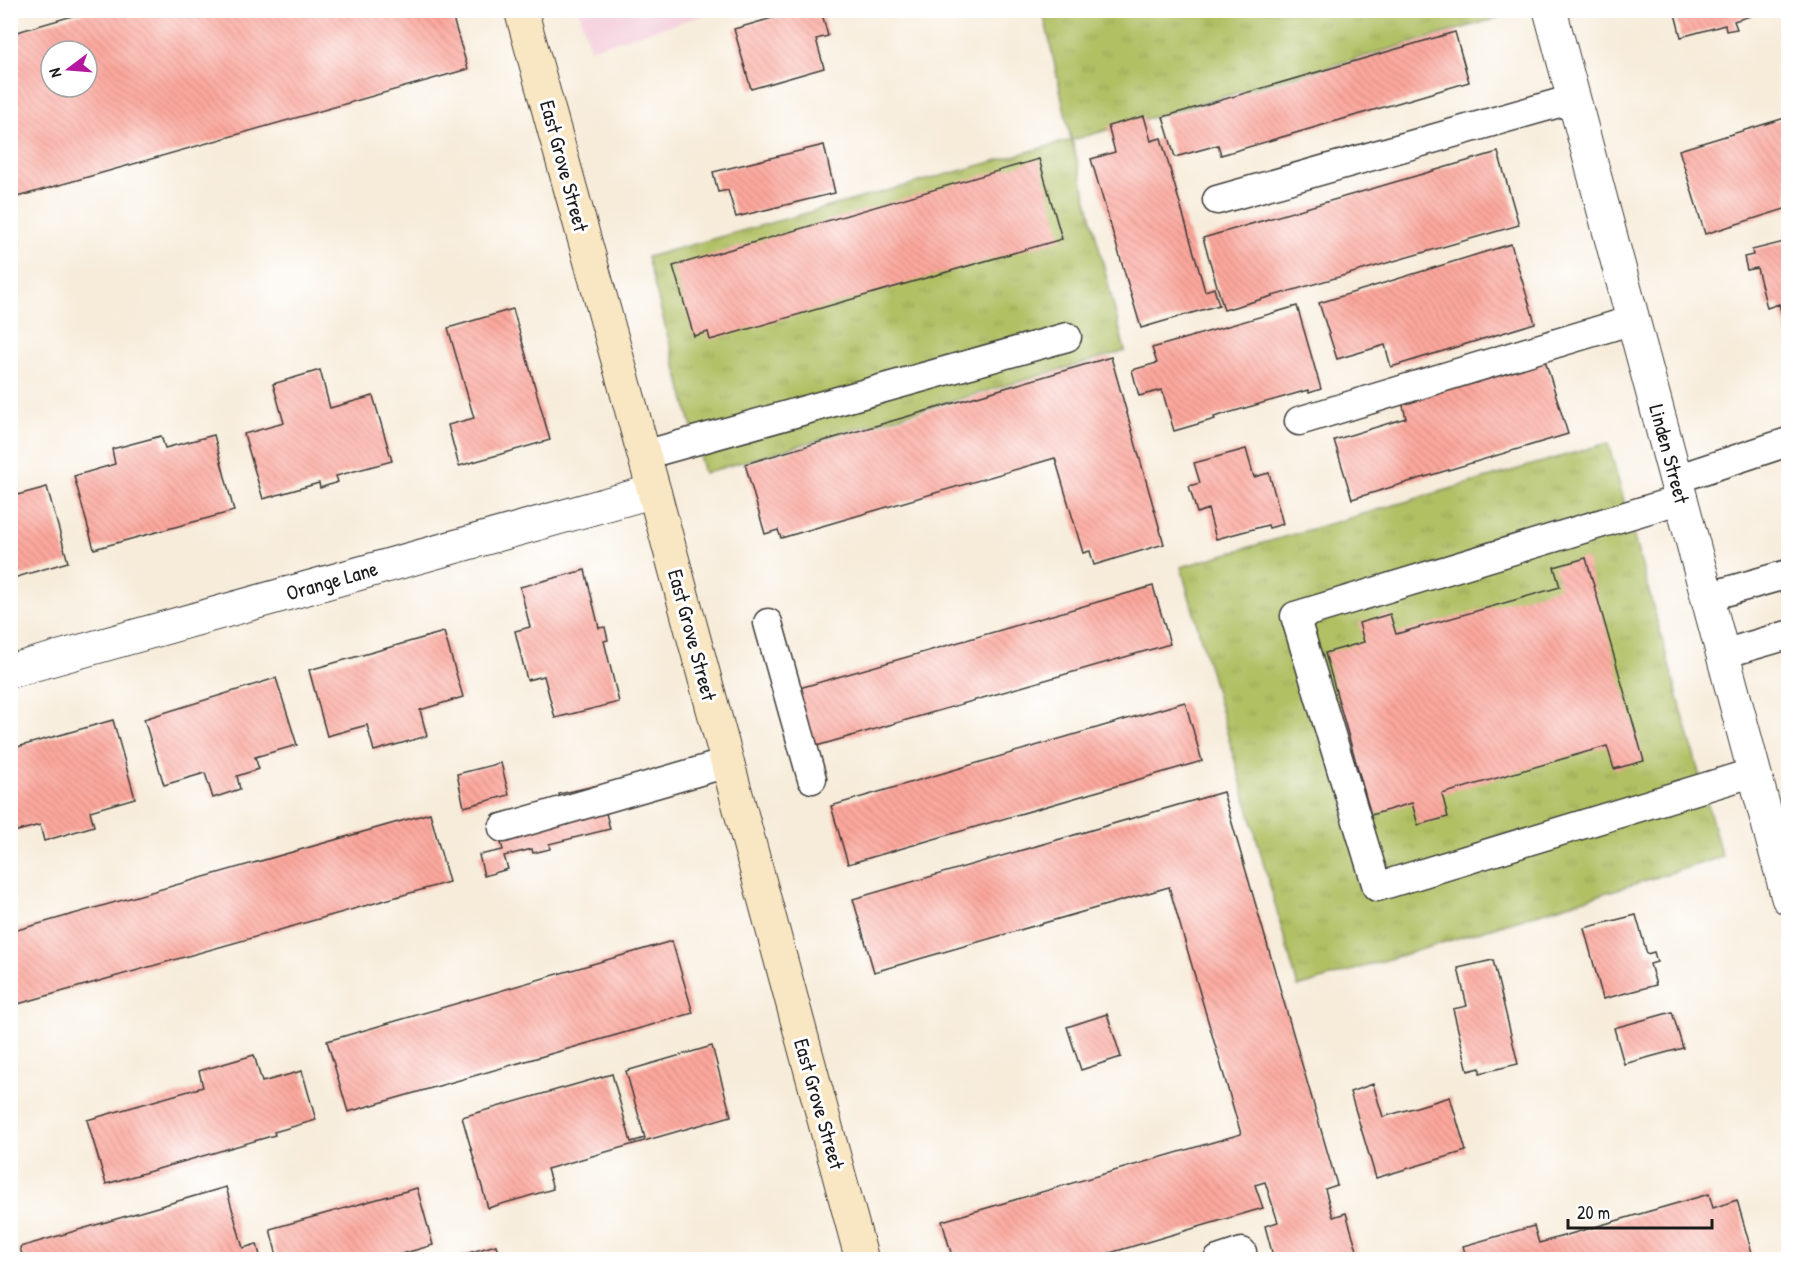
<svg xmlns="http://www.w3.org/2000/svg" width="1799" height="1270" viewBox="0 0 1799 1270" font-family="'Patrick Hand',sans-serif">
  <defs>
    <pattern id="grass-tufts" width="24" height="20" patternUnits="userSpaceOnUse" patternTransform="scale(1.5)"><rect width="24" height="20" fill="#b0c063"/><path d="M3 7l-1-3M5 7V3M7 7l1-3M15 17l-1-3M17 17v-4M19 17l1-3" fill="none" stroke="#97a455"/></pattern>
    <pattern id="building-back-hatch" width="6" height="6" patternUnits="userSpaceOnUse" patternTransform="scale(1.5)"><rect width="6" height="6" fill="#fca79c"/><path d="M-1 5l2 2M0 0l6 6M5-1l2 2" fill="none" stroke="#d78f86"/></pattern>
  </defs>
  <rect width="100%" height="100%" fill="#fff"/>
  <filter id="ink" filterUnits="userSpaceOnUse"><feTurbulence type="fractalNoise" baseFrequency=".0167" numOctaves="2"/><feDisplacementMap in="SourceGraphic" scale="12" xChannelSelector="R" yChannelSelector="G"/><feConvolveMatrix kernelMatrix="1 2 1 2 8 2 1 2 1" color-interpolation-filters="sRGB"/></filter>
  <filter id="wash" filterUnits="userSpaceOnUse"><feTurbulence type="fractalNoise" baseFrequency=".008" numOctaves="4" result="noise"/><feDisplacementMap in="SourceGraphic" scale="24" xChannelSelector="R" yChannelSelector="G"/><feGaussianBlur stdDeviation="1.35" result="paint"/><feColorMatrix in="noise" values="0 0 0 0 0 0 0 0 0 0 0 0 0 0 0 0 0 1.4 0 .05"/><feComposite in="paint" operator="in"/></filter>
  <g filter="url(#wash)">
    <rect width="100%" height="100%" fill="#f7ecda"/>
    <!-- built -->
    <path fill="#f4cfdc" d="M 579,11 L 579,10 L 718,11 L 590,49 Z"/>
    <!-- grass -->
    <path fill="url(#grass-tufts)" stroke="#666e40" stroke-width="1.5" d="M 1495,10 L 1498,18 L 1072,140 L 1125,351 L 704,473 L 647,257 L 1071,140 L 1043,11 Z
      M 1608,443 L 1722,857 L 1298,987 L 1181,567 Z"/>
    <g id="blocks">
      <!-- building -->
      <path fill="url(#building-back-hatch)" fill-rule="evenodd" d="M 93,10 L 464,10 L 452,15 L 468,69 L 10,199 L 10,34 ZM 51,51 L 87,51 L 87,87 L 51,87 Z
        M 800,10 L 809,10 L 809,13 L 821,10 L 828,36 L 816,39 L 824,68 L 751,89 L 734,29 Z
        M 1674,10 L 1767,10 L 1767,11 L 1734,21 L 1737,29 L 1726,31 L 1725,25 L 1681,37 Z
        M 1455,32 L 1469,82 L 1221,155 L 1218,145 L 1175,157 L 1163,117 Z
        M 1144,116 L 1151,141 L 1161,138 L 1205,291 L 1214,288 L 1219,305 L 1141,328 L 1091,159 L 1115,152 L 1108,126 Z
        M 1785,118 L 1788,131 L 1788,208 L 1705,234 L 1679,150 Z
        M 824,145 L 835,193 L 736,217 L 728,190 L 718,192 L 713,172 Z
        M 1498,152 L 1519,225 L 1224,310 L 1203,238 Z
        M 1039,159 L 1062,239 L 710,340 L 708,332 L 694,336 L 673,266 Z
        M 1788,241 L 1788,338 L 1779,304 L 1767,308 L 1757,268 L 1747,270 L 1744,257 L 1753,255 L 1752,250 Z
        M 1511,244 L 1535,323 L 1391,367 L 1385,345 L 1337,359 L 1319,303 Z
        M 1297,306 L 1321,389 L 1309,393 L 1308,390 L 1214,417 L 1215,419 L 1174,431 L 1162,390 L 1139,396 L 1132,370 L 1157,363 L 1152,348 Z
        M 513,309 L 550,440 L 459,466 L 448,425 L 474,418 L 448,328 Z
        M 1543,354 L 1568,434 L 1352,499 L 1334,440 L 1406,418 L 1401,398 Z
        M 1111,357 L 1164,544 L 1094,565 L 1090,551 L 1083,553 L 1055,458 L 781,538 L 778,530 L 765,534 L 745,464 Z
        M 320,370 L 330,408 L 373,396 L 392,461 L 336,476 L 338,482 L 320,488 L 319,483 L 263,499 L 244,434 L 284,423 L 273,384 Z
        M 214,435 L 234,511 L 94,549 L 74,476 L 115,464 L 112,449 L 161,436 L 165,448 Z
        M 1246,449 L 1254,477 L 1269,473 L 1283,524 L 1269,528 L 1268,525 L 1216,539 L 1208,509 L 1197,513 L 1189,486 L 1200,483 L 1194,463 Z
        M 47,487 L 68,562 L 10,579 L 10,497 Z
        M 1586,558 L 1644,761 L 1614,769 L 1607,746 L 1442,794 L 1448,817 L 1418,825 L 1412,803 L 1371,815 L 1325,653 L 1364,642 L 1359,623 L 1390,614 L 1396,634 L 1560,587 L 1554,567 Z
        M 585,570 L 599,628 L 605,627 L 608,640 L 604,641 L 619,702 L 555,718 L 544,676 L 527,680 L 515,631 L 530,627 L 520,587 Z
        M 1153,586 L 1170,644 L 813,747 L 796,689 Z
        M 444,632 L 463,697 L 420,710 L 427,736 L 374,751 L 367,725 L 327,736 L 309,670 Z
        M 276,678 L 297,745 L 255,757 L 259,769 L 237,776 L 240,789 L 213,798 L 205,773 L 164,785 L 144,719 Z
        M 1185,702 L 1202,761 L 848,864 L 831,806 Z
        M 113,720 L 135,798 L 90,811 L 94,826 L 44,841 L 40,825 L 10,833 L 10,749 Z
        M 501,763 L 509,795 L 464,807 L 457,774 Z
        M 599,785 L 610,829 L 549,844 L 550,849 L 533,853 L 532,849 L 504,856 L 508,869 L 484,876 L 479,855 L 503,850 L 493,815 L 560,799 L 559,794 Z
        M 1223,792 L 1337,1185 L 1325,1189 L 1333,1217 L 1346,1213 L 1360,1260 L 1274,1260 L 1265,1226 L 1278,1222 L 1265,1182 L 1255,1185 L 1263,1208 L 1086,1260 L 953,1260 L 942,1221 L 1241,1134 L 1169,887 L 874,972 L 853,899 Z
        M 430,813 L 449,882 L 11,1006 L 10,932 Z
        M 1636,915 L 1647,954 L 1654,952 L 1657,962 L 1650,964 L 1656,985 L 1603,999 L 1584,928 Z
        M 672,941 L 693,1013 L 348,1112 L 327,1041 Z
        M 1493,960 L 1518,1064 L 1480,1073 L 1480,1068 L 1468,1071 L 1453,1009 L 1467,1006 L 1458,968 Z
        M 1672,1012 L 1683,1048 L 1624,1064 L 1614,1028 Z
        M 1107,1014 L 1121,1057 L 1081,1070 L 1067,1027 Z
        M 712,1046 L 731,1116 L 547,1169 L 553,1189 L 488,1208 L 462,1117 L 612,1074 L 631,1142 L 645,1138 L 626,1071 Z
        M 254,1055 L 262,1082 L 302,1071 L 316,1120 L 274,1132 L 275,1135 L 106,1184 L 87,1120 L 203,1087 L 199,1071 Z
        M 1373,1084 L 1383,1117 L 1450,1097 L 1466,1151 L 1376,1178 L 1350,1092 Z
        M 226,1187 L 243,1248 L 257,1244 L 261,1260 L 23,1260 L 20,1247 Z
        M 417,1188 L 433,1245 L 381,1260 L 278,1260 L 270,1229 Z
        M 1709,1194 L 1713,1208 L 1737,1200 L 1754,1260 L 1467,1260 L 1463,1246 L 1534,1226 L 1539,1243 Z
        M 496,1245 L 500,1260 L 448,1260 L 447,1259 Z"/>
    </g>
  </g>
  <g filter="url(#ink)">
    <use href="#blocks" fill-opacity="0" stroke="#3d3b38" stroke-width="1.5"/>
    <g fill="none" stroke-linecap="round" stroke-linejoin="round">
      <!-- lane casing -->
      <g stroke="#3d3b38" stroke-width="31">
        <path id="lane" d="M 1217,200 L 1573,99
          M 1299,421 L 1633,320
          M 644,455 L 1067,337
          M 1676,479 L 1788,442
          M 1682,499 L 1295,616 L 1377,887 L 1755,772
          M 1707,597 L 1788,574
          M 768,623 L 812,779
          M 1723,654 L 1788,635
          M 503,828 L 727,763
          M 1218,1260 L 1242,1252"/>
      </g>
      <!-- street casing -->
      <g stroke="#3d3b38" stroke-width="35">
        <path id="street" d="M 1550,10 L 1788,898
          M 10,671 L 654,491"/>
      </g>
      <!-- secondary casing -->
      <g stroke="#3d3b38" stroke-width="35">
        <path id="secondary" d="M 521,10 L 654,491 L 862,1260"/>
      </g>
      <!-- lane -->
      <use href="#lane" stroke="#fff" stroke-width="28"/>
      <!-- street -->
      <use href="#street" stroke="#fff" stroke-width="33"/>
      <!-- secondary -->
      <use href="#secondary" stroke="#f9e7c3" stroke-width="33"/>
    </g>
  </g>
  <g text-anchor="middle" stroke-width="6" stroke-linejoin="round" paint-order="stroke">
    <!-- street labels -->
    <g font-size="21" fill="#1c1c1c" stroke="#fff">
      <text transform="translate(564 166) rotate(75)" y="7">East Grove Street</text>
      <text transform="translate(1669 454) rotate(75)" y="7">Linden Street</text>
      <text transform="translate(332 581) rotate(-16)" y="7">Orange Lane</text>
      <text transform="translate(692 635) rotate(75)" y="7">East Grove Street</text>
      <text transform="translate(819 1104) rotate(74)" y="7">East Grove Street</text>
    </g>
  </g>
  <!-- margin -->
  <rect width="1799" height="1270" fill="none" stroke="#fff" stroke-width="36"/>
  <!-- north arrow -->
  <g transform="translate(69 69) rotate(254)"><circle r="28" fill="#ffffff" stroke="#a4a4a4" stroke-width="1.5"/>
  <path d="M0-4.5L10 22L0 15L-10 22Z" fill="#b5179e"/>
  <text y="-9" font-size="16" font-weight="bold" text-anchor="middle" fill="#1c1c1c">N</text>
  </g>
  <!-- scale -->
  <path d="M1568 1219v9h144v-9" fill="none" stroke="#1c1c1c" stroke-width="3"/>
  <text x="1577" y="1219" font-size="18" fill="#1c1c1c" stroke="#ffffff" stroke-width="4.5" paint-order="stroke">20 m</text>
</svg>
